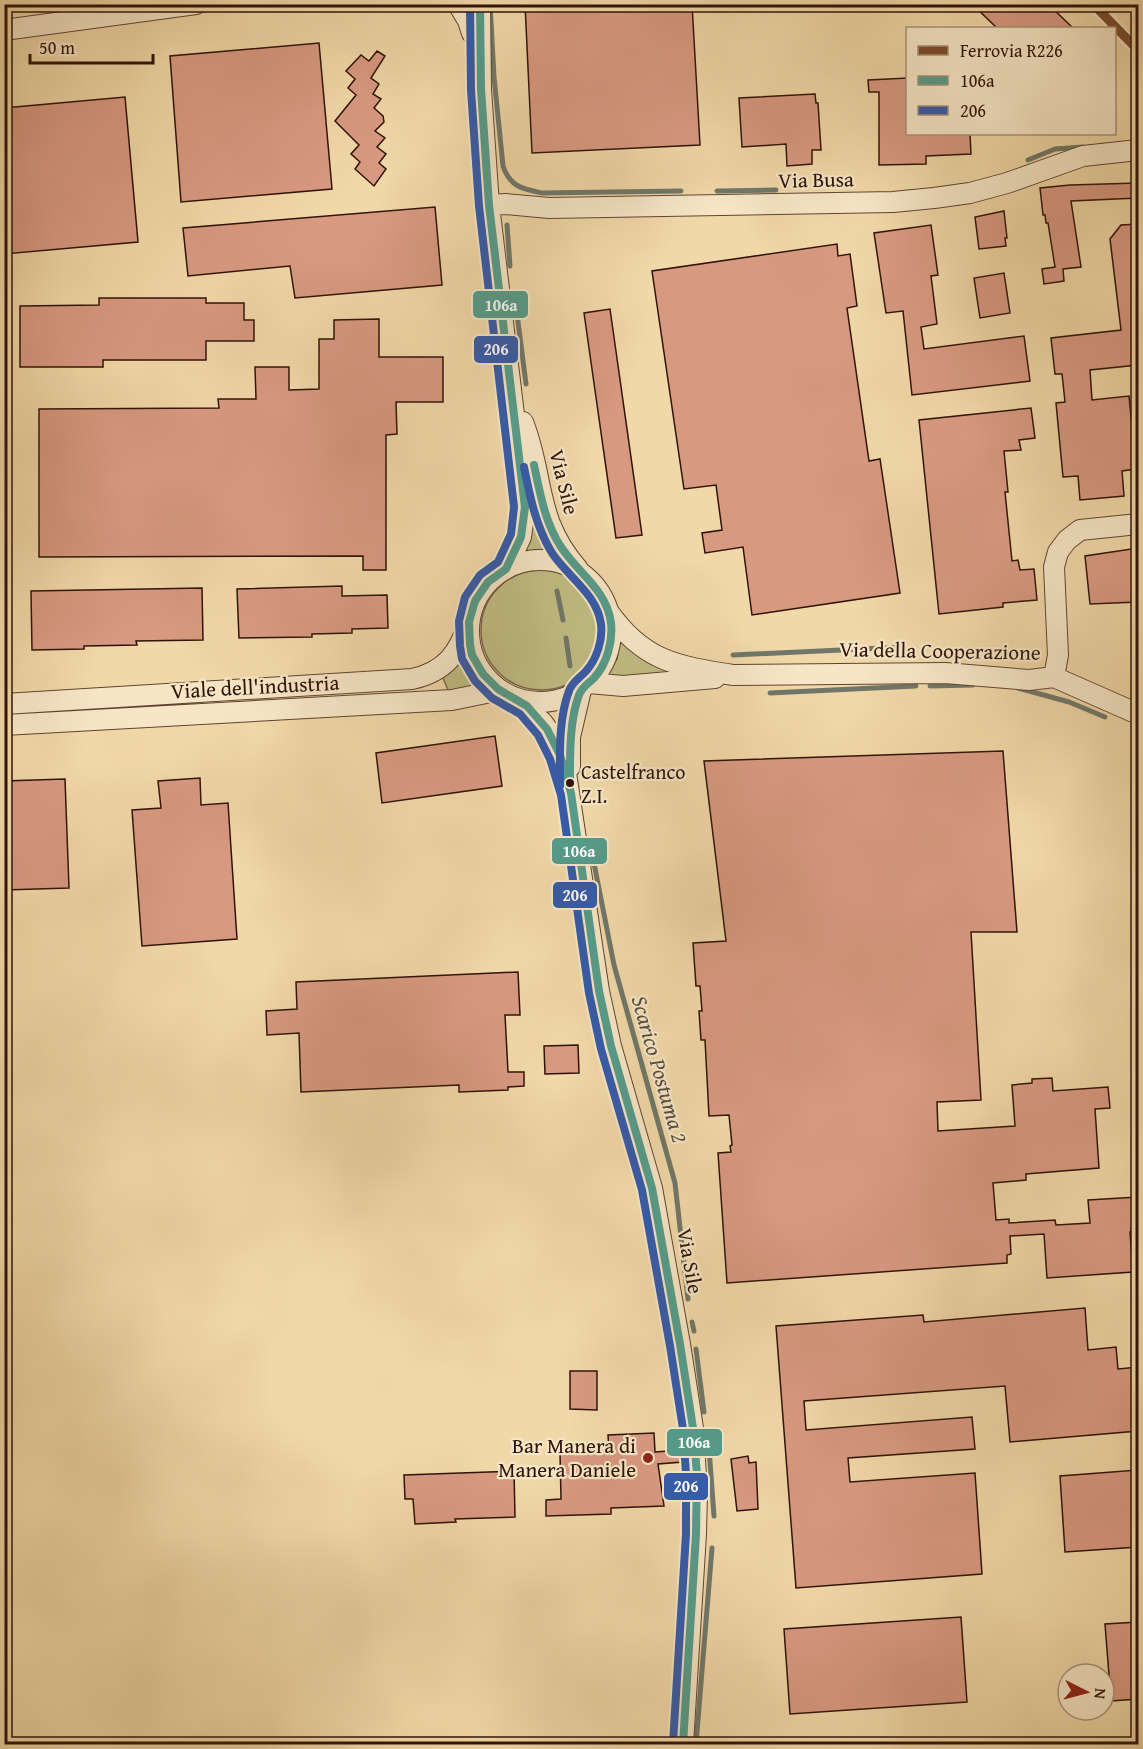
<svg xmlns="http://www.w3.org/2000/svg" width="1143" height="1749" viewBox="0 0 1143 1749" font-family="'Gentium Book Plus',serif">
  <rect width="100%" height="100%" fill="#f1d8a8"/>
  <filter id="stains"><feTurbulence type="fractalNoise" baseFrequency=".00333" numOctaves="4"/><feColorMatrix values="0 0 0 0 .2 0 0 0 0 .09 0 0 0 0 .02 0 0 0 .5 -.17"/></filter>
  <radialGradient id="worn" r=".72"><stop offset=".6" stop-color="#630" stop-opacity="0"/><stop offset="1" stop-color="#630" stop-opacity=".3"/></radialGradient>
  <!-- green -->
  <path fill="#c0bd84" stroke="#786846" stroke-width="1.5" d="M 528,488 L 558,551 L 538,550 L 520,552 Z
    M481 630a60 60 0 1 1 120 0a60 60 0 1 1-120 0Z
    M 621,637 L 693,672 L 605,678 L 617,659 Z
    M 464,656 L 471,671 L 481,685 L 449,692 L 442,676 Z"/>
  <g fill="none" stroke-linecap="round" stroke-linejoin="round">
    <!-- stream -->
    <path stroke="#707769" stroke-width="5" d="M 490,4 L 494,77 L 503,166 C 510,187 523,189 542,193 L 681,191
      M 4,10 L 42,4
      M 1028,160 L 1055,149 L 1083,147
      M 717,191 L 776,190
      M 507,225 L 510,266
      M 516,306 L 526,384
      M 557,591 L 563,620
      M 566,638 L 570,666
      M 733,655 L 904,647
      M 930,686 L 973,685
      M 1018,688 L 1069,702 L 1105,717
      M 770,693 L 916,686
      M 591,848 L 614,965 L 675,1183 L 688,1299
      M 692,1322 L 694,1331
      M 696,1349 L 704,1412
      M 708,1435 L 714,1516
      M 696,1744 L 712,1548"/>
  </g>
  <!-- building -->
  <path fill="#d89981" stroke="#2f1308" stroke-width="1.5" d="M 525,4 L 692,4 L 700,145 L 532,153 Z
    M 972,4 L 1048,4 L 1073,28 L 997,28 Z
    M 319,43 L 332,189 L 181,202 L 170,56 Z
    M 377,51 L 385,56 L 371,78 L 379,84 L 373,94 L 381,99 L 374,108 L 383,116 L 384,122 L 375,131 L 385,138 L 377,147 L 386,154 L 379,163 L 386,169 L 374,186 L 355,169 L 360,162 L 351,154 L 359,145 L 335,121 L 356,95 L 348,88 L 355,79 L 346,71 L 361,55 L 369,61 Z
    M 908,78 L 908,134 L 970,134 L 971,154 L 926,156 L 926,164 L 879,165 L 879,92 L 869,92 L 868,80 Z
    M 815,94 L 816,103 L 818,103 L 821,150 L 812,150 L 812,164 L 787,166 L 786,144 L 742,147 L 739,98 Z
    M 125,97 L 138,242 L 4,254 L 4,108 Z
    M 1138,183 L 1138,198 L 1071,201 L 1081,267 L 1063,269 L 1064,281 L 1044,284 L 1042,269 L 1055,267 L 1048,223 L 1046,223 L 1045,215 L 1043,215 L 1040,188 L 1070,185 Z
    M 435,207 L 442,285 L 295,298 L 290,266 L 188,276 L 183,228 Z
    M 1004,211 L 1007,238 L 1005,238 L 1006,246 L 979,249 L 975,217 Z
    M 1138,224 L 1138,365 L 1090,370 L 1092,400 L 1129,396 L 1136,469 L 1122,471 L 1124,496 L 1080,500 L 1078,476 L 1063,477 L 1056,403 L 1065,402 L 1062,374 L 1055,374 L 1051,338 L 1121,330 L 1110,239 L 1121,225 Z
    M 931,225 L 938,275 L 931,276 L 937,324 L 921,327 L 924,349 L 1024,336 L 1030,381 L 912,395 L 903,311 L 886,313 L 874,233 Z
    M 837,244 L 838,256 L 850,254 L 857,306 L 847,308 L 869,461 L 880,459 L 900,593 L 752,615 L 743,547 L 705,553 L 702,533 L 722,530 L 716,485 L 684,489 L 652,271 Z
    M 1004,273 L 1010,313 L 980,318 L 974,278 Z
    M 99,298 L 206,298 L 206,303 L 244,303 L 244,320 L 254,320 L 254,341 L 206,341 L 206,360 L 103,360 L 103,367 L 20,367 L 20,306 L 99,305 Z
    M 610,309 L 642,535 L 616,538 L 584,313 Z
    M 379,319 L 379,357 L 443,357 L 443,402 L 396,402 L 397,434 L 386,435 L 386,570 L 363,570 L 363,556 L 39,557 L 39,409 L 219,408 L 218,399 L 256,399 L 255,367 L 289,367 L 289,390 L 319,389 L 319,339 L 334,339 L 334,320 Z
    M 1031,408 L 1035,438 L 1019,440 L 1021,450 L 1004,451 L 1008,492 L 1005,492 L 1012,561 L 1018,560 L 1020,570 L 1034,569 L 1037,600 L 1003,603 L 1003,607 L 939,614 L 919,420 Z
    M 1138,548 L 1138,602 L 1090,604 L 1085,556 Z
    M 342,586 L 342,596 L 387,595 L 388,628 L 352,629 L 352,633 L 312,634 L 312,637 L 239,638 L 237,589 Z
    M 202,588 L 203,640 L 136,641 L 137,645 L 84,646 L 84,649 L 32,650 L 31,591 Z
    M 495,736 L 502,786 L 382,803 L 376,753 Z
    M 1003,751 L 1017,932 L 971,932 L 981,1100 L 937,1102 L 938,1131 L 1015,1126 L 1012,1085 L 1032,1083 L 1032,1079 L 1052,1078 L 1053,1091 L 1108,1087 L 1110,1108 L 1095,1109 L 1099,1168 L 1026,1174 L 1026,1180 L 993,1183 L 996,1220 L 1009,1219 L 1009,1223 L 1055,1220 L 1056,1225 L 1090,1223 L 1088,1200 L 1138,1197 L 1138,1232 L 1130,1232 L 1133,1272 L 1047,1278 L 1044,1234 L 1010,1236 L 1011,1254 L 1007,1255 L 1007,1263 L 727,1283 L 718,1153 L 731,1152 L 730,1146 L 732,1145 L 729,1115 L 709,1116 L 705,1040 L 701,1040 L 699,1011 L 702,1011 L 700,986 L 696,986 L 693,943 L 726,941 L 704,761 Z
    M 200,778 L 201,805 L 228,803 L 237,939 L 142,946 L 132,810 L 161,808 L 158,781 Z
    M 65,779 L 69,888 L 4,890 L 4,781 Z
    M 518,972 L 520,1015 L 505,1015 L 508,1072 L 524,1072 L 524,1086 L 508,1087 L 508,1090 L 459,1092 L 459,1085 L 301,1092 L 299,1033 L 267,1035 L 266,1011 L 297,1009 L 296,982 Z
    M 578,1045 L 579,1073 L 545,1074 L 544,1046 Z
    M 1085,1308 L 1088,1350 L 1116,1347 L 1118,1369 L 1138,1367 L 1138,1431 L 1010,1442 L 1005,1386 L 804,1401 L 806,1430 L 972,1417 L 975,1449 L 848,1458 L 850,1482 L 975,1473 L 982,1574 L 796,1588 L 776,1326 L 923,1315 L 924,1322 Z
    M 570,1371 L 597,1371 L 597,1410 L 570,1409 Z
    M 654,1433 L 655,1452 L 682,1450 L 683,1462 L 658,1464 L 664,1506 L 611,1508 L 611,1514 L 546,1516 L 546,1500 L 561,1499 L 560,1453 L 609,1451 L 608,1435 Z
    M 748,1456 L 749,1463 L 756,1462 L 758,1509 L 737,1511 L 731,1459 Z
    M 1138,1470 L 1138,1547 L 1065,1552 L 1060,1476 Z
    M 514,1471 L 515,1517 L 455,1519 L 456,1522 L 415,1524 L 413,1499 L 405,1499 L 404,1475 Z
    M 961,1617 L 967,1702 L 790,1714 L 784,1629 Z
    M 1138,1622 L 1138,1699 L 1111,1701 L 1105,1624 Z"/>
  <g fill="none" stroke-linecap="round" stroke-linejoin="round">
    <!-- minor casing -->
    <g stroke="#604430" stroke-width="22">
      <path id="minor" d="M 458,4 L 468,21 L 472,33
        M 480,4 L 481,89 L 489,205 L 525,507 L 521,537 L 506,569
        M 4,30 L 196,4
        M 489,205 L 506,204 L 549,208 L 893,202 L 934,198 L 970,193 L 1007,183 L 1083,156 L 1138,150
        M 523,422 C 545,478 534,519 578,569
        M469 631a71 71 0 1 1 142 0a71 71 0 1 1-142 0Z
        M 608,611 C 643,661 676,666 733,675 L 945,673 L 1029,680 L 1054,677 L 1138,714
        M 1054,677 L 1058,655 L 1054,567 L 1058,552 L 1067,540 L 1080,530 L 1138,524
        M 589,683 L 623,686 L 715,678
        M 519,700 L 543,723 L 553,737 L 566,773 L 599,991 L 611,1046 L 652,1188 L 680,1344 L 693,1428 L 697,1492 L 696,1534 L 683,1744
        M 4,704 L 412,679 C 445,672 459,653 469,622
        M 4,725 L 452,700 L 491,692 L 507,695
        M 570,767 L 570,737 L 581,690"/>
    </g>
    <!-- minor -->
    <use href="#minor" stroke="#f6e6c6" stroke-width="20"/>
    <!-- bus-1 casing -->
    <g stroke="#f6e6c6" stroke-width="12">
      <path id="bus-1" d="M 480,4 L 481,89 L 489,205 L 525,507 L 521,537 L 506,569 L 488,582 L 475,601 L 469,622 L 470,644 L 472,655 L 483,674 L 498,689 L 527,706 L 547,729 L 560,755 L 571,793 L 599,991 L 611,1046 L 652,1188 L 680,1344 L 693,1428 L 697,1474 L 696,1534 L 683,1744
        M 534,465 C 540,493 545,523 561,547 C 578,573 607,590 611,623 C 613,641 607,664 594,678 C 588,684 582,687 579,695 C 569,721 570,758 570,786"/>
    </g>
    <!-- bus-2 casing -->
    <g stroke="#f6e6c6" stroke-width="12">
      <path id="bus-2" d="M 470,4 L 471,90 L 479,206 L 514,507 L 511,534 L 498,562 L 480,575 L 465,597 L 459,621 L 460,646 L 462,659 L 475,681 L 492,698 L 520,714 L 538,735 L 550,759 L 561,795 L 589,993 L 601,1049 L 642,1190 L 670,1346 L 683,1429 L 686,1474 L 686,1534 L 673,1743
        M 524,467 C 530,497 536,527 552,553 C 568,577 597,594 601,624 C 603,639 597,659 586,671 C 580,678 572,682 569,691 C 558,720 560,756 560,786"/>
    </g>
    <!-- bus-1 -->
    <use href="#bus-1" stroke="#559c8b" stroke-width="8"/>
    <!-- bus-2 -->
    <use href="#bus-2" stroke="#365ba9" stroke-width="8"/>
    <!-- rail-1 casing -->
    <g stroke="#f6e6c6" stroke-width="14">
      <path id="rail-1" d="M 1093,4 L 1138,50"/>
    </g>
    <!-- rail-1 -->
    <use href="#rail-1" stroke="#7a4b2a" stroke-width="9"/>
  </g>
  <!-- markers -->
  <circle fill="#2f1308" stroke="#f6e6c6" stroke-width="2" cx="570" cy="783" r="5"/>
  <circle fill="#8f2418" stroke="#f6e6c6" stroke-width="2" cx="648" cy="1458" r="6"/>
  <g text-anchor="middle" stroke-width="4.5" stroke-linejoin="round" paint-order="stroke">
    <!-- bus labels -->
    <g font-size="20" fill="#2f1308" stroke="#f6e6c6" text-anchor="start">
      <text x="581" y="779">Castelfranco<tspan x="581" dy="24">Z.I.</tspan></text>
    </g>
    <!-- street labels -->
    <g font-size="21" fill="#2f1308" stroke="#f6e6c6">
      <text transform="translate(816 180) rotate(-1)" y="7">Via Busa</text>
      <text transform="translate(564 482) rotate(76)" y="7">Via Sile</text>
      <text transform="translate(940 651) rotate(1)" y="7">Via della Cooperazione</text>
      <text transform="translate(255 687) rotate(-3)" y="7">Viale dell'industria</text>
      <text transform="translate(690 1261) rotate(80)" y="7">Via Sile</text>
    </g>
    <!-- poi labels -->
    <g font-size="21" fill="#2f1308" stroke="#f6e6c6" text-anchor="end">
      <text x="636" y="1453">Bar Manera di<tspan x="636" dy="24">Manera Daniele</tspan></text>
    </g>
    <!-- water labels -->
    <g font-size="22" font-style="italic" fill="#554d40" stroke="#f6e6c6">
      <text transform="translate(660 1069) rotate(74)" y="8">Scarico Postuma 2</text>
    </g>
  </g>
  <g stroke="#f6e6c6" stroke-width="2">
    <rect x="472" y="290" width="57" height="29" rx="6" fill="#559c8b"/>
    <rect x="473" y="335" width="46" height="29" rx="6" fill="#365ba9"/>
    <rect x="551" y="837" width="57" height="28" rx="6" fill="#559c8b"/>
    <rect x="552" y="881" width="46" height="28" rx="6" fill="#365ba9"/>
    <rect x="666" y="1428" width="57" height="29" rx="6" fill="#559c8b"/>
    <rect x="663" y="1472" width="46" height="29" rx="6" fill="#365ba9"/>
  </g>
  <g font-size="16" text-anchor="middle" font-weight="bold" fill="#fff">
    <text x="501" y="311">106a</text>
    <text x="496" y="355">206</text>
    <text x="579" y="857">106a</text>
    <text x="575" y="901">206</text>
    <text x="694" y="1448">106a</text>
    <text x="686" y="1492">206</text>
  </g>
  <!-- margin -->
  <rect width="1143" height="1749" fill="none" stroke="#f1d8a8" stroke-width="24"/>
  <rect x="6" y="6" width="1131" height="1737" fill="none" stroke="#2f1308" stroke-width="3"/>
  <rect x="12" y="12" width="1119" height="1725" fill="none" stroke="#2f1308" stroke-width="1.5"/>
  <!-- legend -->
  <rect x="906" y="27" width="210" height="108" fill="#f6e6c6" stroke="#a6927a" stroke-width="1.5"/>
  <rect x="918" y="46" width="30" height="9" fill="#7a4b2a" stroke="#a6927a" stroke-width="1.5"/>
  <text x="960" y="57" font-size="18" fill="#2f1308">Ferrovia R226</text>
  <rect x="918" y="76" width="30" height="9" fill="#559c8b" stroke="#a6927a" stroke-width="1.5"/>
  <text x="960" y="87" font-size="18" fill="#2f1308">106a</text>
  <rect x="918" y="106" width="30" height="9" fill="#365ba9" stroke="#a6927a" stroke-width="1.5"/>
  <text x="960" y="117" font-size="18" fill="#2f1308">206</text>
  <!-- north arrow -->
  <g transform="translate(1086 1692) rotate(96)"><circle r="28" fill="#f6e6c6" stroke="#a6927a" stroke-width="1.5"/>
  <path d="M0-4.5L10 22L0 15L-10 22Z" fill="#8f2418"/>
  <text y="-9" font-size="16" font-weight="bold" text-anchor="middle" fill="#2f1308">N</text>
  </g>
  <!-- scale -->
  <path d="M30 54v9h123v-9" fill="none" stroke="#2f1308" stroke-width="3"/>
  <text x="39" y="54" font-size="18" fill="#2f1308" stroke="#f6e6c6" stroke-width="4.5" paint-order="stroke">50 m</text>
  <rect width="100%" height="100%" filter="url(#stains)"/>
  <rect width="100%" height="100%" fill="url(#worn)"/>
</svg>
